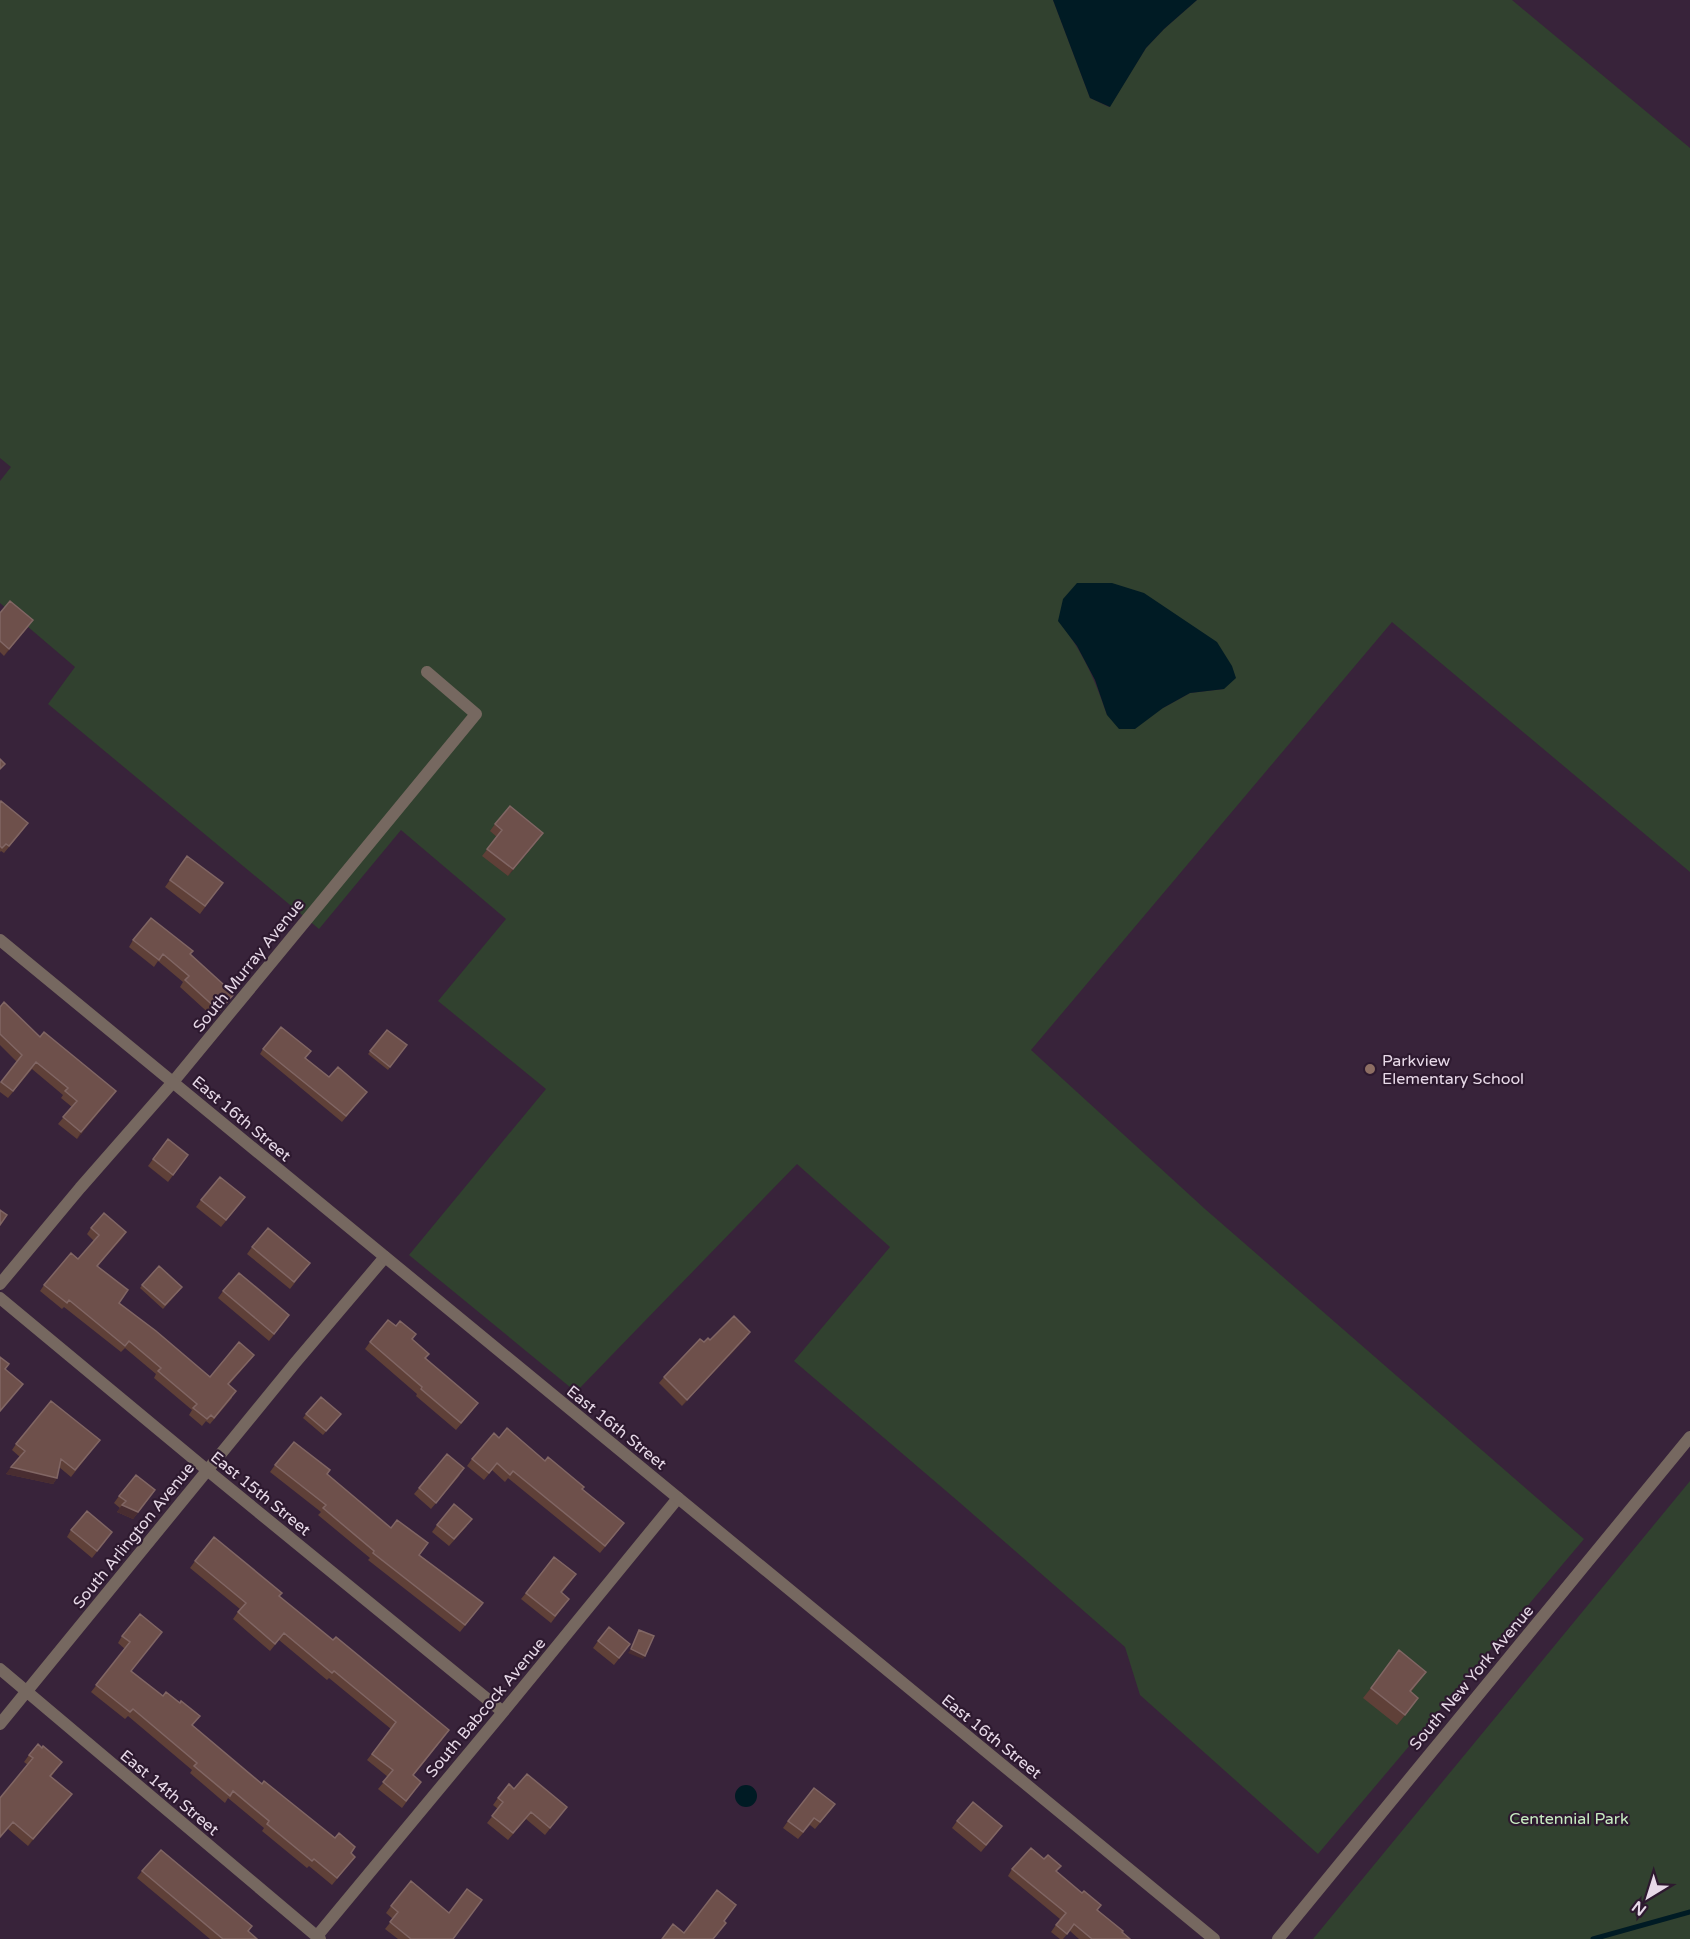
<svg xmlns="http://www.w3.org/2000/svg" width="1690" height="1939" viewBox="0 0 1690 1939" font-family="'Varela Round',sans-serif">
  <rect width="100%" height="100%" fill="#38233a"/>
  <!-- green -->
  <path fill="#31412f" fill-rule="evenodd" d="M 0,0 L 1053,0 L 1090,98 L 1109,107 L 1146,48 L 1164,29 L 1197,0 L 1512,0 L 1690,148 L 1690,872 L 1392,622 L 1031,1050 L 1205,1209 L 1584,1539 L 1318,1854 L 1140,1695 L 1125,1647 L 959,1502 L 794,1361 L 890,1247 L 797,1164 L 576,1392 L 409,1255 L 546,1089 L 438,1001 L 506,919 L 401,830 L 319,929 L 48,704 L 75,667 L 0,603 L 0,481 L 11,467 L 0,458 ZM 1059,621 L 1224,689 L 1190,693 L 1163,708 L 1107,715 C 1094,677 1083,653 1059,621 Z
    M 1690,1481 L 1690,1939 L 1313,1939 Z"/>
  <!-- water -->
  <path fill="#001b24" d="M 1053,0 L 1197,0 L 1164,29 L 1146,48 L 1110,107 L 1090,98 Z
    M 1077,583 L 1112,583 L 1144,593 L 1217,642 L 1232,666 L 1236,678 L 1224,689 L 1190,693 L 1163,708 L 1135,729 L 1119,729 L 1107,715 L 1095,680 L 1077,646 L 1058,621 L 1063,599 Z
    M735 1796a11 11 0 1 1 22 0a11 11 0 1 1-22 0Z"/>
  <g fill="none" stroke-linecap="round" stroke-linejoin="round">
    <!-- stream -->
    <path stroke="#001b24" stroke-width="5" d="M 1593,1939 L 1690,1912"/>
    <!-- minor -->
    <path stroke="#766860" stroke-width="12" d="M 0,1284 L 80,1188 L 173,1082 L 476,714 L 427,672
      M 0,1298 L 207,1470 L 503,1712
      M 0,1669 L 320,1939
      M 0,1724 L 295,1363 L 385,1257
      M 317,1936 L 503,1712 L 678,1498
      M 1278,1939 L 1690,1437"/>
    <!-- tertiary -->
    <path stroke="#766860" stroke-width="12" d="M 0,940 L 1214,1939"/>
  </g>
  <!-- wall -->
  <path fill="#5f4038" d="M 0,613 L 28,627 L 4,656 L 0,652 Z
    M 0,803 L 23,830 L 4,853 L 1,851 L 0,852 Z
    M 495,824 L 538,840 L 508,876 L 482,856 L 497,837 L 490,831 Z
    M 187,856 L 223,883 L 200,914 L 165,887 Z
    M 133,940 L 191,954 L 229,1001 L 214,1018 L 180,987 L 183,982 L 158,961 L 154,967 L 129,947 Z
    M 0,1007 L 40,1037 L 116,1091 L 77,1139 L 58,1124 L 72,1107 L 61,1098 L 63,1095 L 32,1069 L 8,1098 L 0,1092 L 0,1083 L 17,1062 L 0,1045 Z
    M 387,1030 L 407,1045 L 388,1070 L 368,1054 Z
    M 263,1049 L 306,1058 L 329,1077 L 367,1092 L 342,1122 L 260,1054 Z
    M 153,1159 L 183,1162 L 168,1182 L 148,1166 Z
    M 201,1200 L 240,1204 L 221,1227 L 196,1207 Z
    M 91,1228 L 126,1232 L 98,1266 L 119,1303 L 210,1377 L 249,1361 L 229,1385 L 232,1398 L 210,1424 L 206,1421 L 202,1426 L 189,1415 L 192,1410 L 154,1378 L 156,1374 L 125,1348 L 121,1352 L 64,1307 L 62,1309 L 40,1291 L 44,1285 L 78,1259 L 94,1241 L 87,1234 Z
    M 252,1247 L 310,1263 L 290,1289 L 247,1254 Z
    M 142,1285 L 180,1290 L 163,1309 L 140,1288 Z
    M 223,1291 L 284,1322 L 269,1341 L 218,1298 Z
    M 750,1332 L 746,1338 L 682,1406 L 659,1383 L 664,1377 L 704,1342 Z
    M 412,1339 L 429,1354 L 426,1358 L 473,1410 L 456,1430 L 416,1396 L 417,1394 L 365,1349 L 370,1342 Z
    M 306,1414 L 338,1417 L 323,1435 L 303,1418 Z
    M 499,1438 L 545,1461 L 582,1489 L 619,1530 L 600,1553 L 508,1478 L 505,1482 L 492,1470 L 484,1480 L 467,1466 L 472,1459 Z
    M 100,1440 L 71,1477 L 59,1467 L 57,1478 L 53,1484 L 6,1474 L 20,1457 L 12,1450 L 16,1444 Z
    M 275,1465 L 327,1474 L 419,1555 L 483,1603 L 460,1632 L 368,1560 L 370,1558 L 318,1515 L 321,1512 L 270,1472 Z
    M 460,1475 L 431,1509 L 414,1494 L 419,1488 Z
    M 119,1496 L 150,1497 L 133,1519 L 117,1512 L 120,1508 L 114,1503 Z
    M 437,1525 L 467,1526 L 449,1546 L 432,1532 Z
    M 71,1530 L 107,1539 L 92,1558 L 67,1537 Z
    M 195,1561 L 279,1596 L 444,1737 L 413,1776 L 416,1789 L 402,1808 L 378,1789 L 388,1777 L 367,1760 L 391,1729 L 329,1678 L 327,1680 L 279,1640 L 270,1651 L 233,1619 L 240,1609 L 190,1568 Z
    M 572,1580 L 562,1593 L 569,1599 L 551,1623 L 521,1599 L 526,1593 Z
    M 162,1632 L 131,1671 L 201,1734 L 262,1784 L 335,1838 L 355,1847 L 351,1853 L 355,1857 L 332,1885 L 309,1866 L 307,1868 L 262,1831 L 264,1828 L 228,1798 L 225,1803 L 190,1773 L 192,1770 L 128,1716 L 125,1719 L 91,1692 L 125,1649 L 118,1643 L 122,1636 Z
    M 598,1641 L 625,1651 L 614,1665 L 593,1648 Z
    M 1426,1672 L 1411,1692 L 1411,1708 L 1397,1725 L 1363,1698 L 1371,1688 Z
    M 29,1755 L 62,1762 L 51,1777 L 72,1794 L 28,1846 L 8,1829 L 28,1765 L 24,1762 Z
    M 514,1789 L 567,1807 L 545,1835 L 526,1819 L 508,1840 L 487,1823 L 498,1809 L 493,1805 L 498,1798 Z
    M 830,1811 L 815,1829 L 810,1825 L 798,1839 L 783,1828 L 788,1821 Z
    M 957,1821 L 997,1833 L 981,1852 L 952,1828 Z
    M 1012,1869 L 1057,1872 L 1122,1932 L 1130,1939 L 1079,1939 L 1070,1931 L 1063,1939 L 1060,1939 L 1051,1932 L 1060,1919 L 1008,1876 Z
    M 142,1871 L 248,1932 L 257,1939 L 210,1939 L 137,1878 Z
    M 391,1906 L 449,1913 L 453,1939 L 398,1939 L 385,1929 L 393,1919 L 386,1913 Z"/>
  <!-- shaded-wall -->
  <path fill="#492d31" d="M 33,620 L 28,627 L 4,656 L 9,649 Z
    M 543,833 L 538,840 L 508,876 L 513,869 Z
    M 234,994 L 229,1001 L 214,1018 L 219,1011 Z
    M 116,1091 L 111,1098 L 77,1139 L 81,1132 Z
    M 126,1232 L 122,1239 L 92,1272 L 97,1266 Z
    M 750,1332 L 746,1338 L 682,1406 L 687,1400 Z
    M 254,1355 L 224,1391 L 228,1384 Z
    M 11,1467 L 57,1478 L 53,1484 L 6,1474 Z
    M 150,1497 L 133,1519 L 117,1512 L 122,1505 Z
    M 631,1649 L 645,1656 L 643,1659 L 628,1653 Z
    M 72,1794 L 67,1801 L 28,1846 L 33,1839 Z"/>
  <!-- building -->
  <path fill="#6e504b" stroke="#816664" stroke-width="1.5" d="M 10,601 L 33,620 L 9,649 L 0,641 L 0,613 Z
    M 0,759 L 5,764 L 0,769 Z
    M 1,801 L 28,823 L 9,846 L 6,844 L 2,848 L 0,846 L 0,803 Z
    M 510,806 L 543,833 L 513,869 L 487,849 L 502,830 L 495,824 Z
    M 187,856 L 223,883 L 205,906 L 170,880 Z
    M 151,918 L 193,951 L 190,954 L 234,994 L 219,1011 L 185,980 L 189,976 L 163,954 L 159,960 L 133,940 Z
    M 4,1002 L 40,1037 L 44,1032 L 116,1091 L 81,1132 L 63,1117 L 77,1101 L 65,1091 L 68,1088 L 36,1062 L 13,1091 L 1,1082 L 22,1055 L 0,1034 L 0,1007 Z
    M 281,1027 L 311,1051 L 305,1058 L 329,1077 L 338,1067 L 367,1092 L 346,1116 L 263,1049 Z
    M 387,1030 L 407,1045 L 390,1067 L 370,1051 Z
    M 168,1139 L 188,1155 L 173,1175 L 153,1159 Z
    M 220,1177 L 245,1197 L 226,1220 L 201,1200 Z
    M 0,1210 L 7,1215 L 0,1225 Z
    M 104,1213 L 126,1232 L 97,1266 L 128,1290 L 119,1303 L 156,1331 L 210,1377 L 239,1342 L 254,1355 L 228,1384 L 236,1391 L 214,1418 L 211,1415 L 207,1419 L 193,1408 L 197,1404 L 158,1371 L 161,1368 L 129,1341 L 125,1346 L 69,1300 L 67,1303 L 44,1285 L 71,1253 L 78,1259 L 99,1235 L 91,1228 Z
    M 268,1228 L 310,1263 L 294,1282 L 252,1247 Z
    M 159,1266 L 182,1287 L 165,1305 L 142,1285 Z
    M 239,1273 L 289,1315 L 274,1334 L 223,1291 Z
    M 734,1316 L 750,1332 L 687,1400 L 664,1377 L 700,1339 L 704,1342 L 708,1338 L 710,1340 Z
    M 388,1320 L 396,1326 L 400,1321 L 416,1334 L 412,1339 L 429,1354 L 425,1358 L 478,1403 L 461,1423 L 421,1389 L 422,1387 L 370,1342 Z
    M 0,1357 L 9,1364 L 5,1369 L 23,1384 L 0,1411 Z
    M 321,1397 L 341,1414 L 326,1431 L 306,1414 Z
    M 51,1401 L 100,1440 L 75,1470 L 61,1459 L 57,1478 L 11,1467 L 25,1451 L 16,1444 Z
    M 507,1428 L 545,1461 L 548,1457 L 584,1487 L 582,1489 L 624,1523 L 605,1546 L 513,1471 L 510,1475 L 497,1463 L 489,1473 L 472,1459 L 494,1433 L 499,1438 Z
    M 294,1442 L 330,1470 L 327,1474 L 391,1528 L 397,1520 L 428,1543 L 419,1555 L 483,1603 L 465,1625 L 373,1553 L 374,1551 L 323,1508 L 326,1505 L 275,1465 Z
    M 447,1454 L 464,1468 L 436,1503 L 419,1488 Z
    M 136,1475 L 155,1490 L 138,1512 L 122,1505 L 126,1501 L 119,1496 Z
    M 454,1504 L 472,1519 L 454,1539 L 437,1525 Z
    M 87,1511 L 112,1532 L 97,1551 L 71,1530 Z
    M 214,1537 L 282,1593 L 279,1596 L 333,1640 L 336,1637 L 449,1730 L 413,1775 L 421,1782 L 406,1801 L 383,1782 L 393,1770 L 372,1754 L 396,1722 L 334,1671 L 332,1673 L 284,1633 L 275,1644 L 238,1612 L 246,1603 L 195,1561 Z
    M 554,1557 L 576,1574 L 561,1592 L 569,1599 L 555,1616 L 526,1593 Z
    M 140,1614 L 162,1632 L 131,1671 L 163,1696 L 166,1692 L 180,1703 L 181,1701 L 200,1716 L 192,1725 L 262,1784 L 264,1781 L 335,1838 L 339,1833 L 355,1847 L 351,1853 L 355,1857 L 337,1878 L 314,1859 L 312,1861 L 267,1824 L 269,1821 L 233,1791 L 230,1796 L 194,1766 L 197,1763 L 133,1709 L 130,1712 L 96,1685 L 130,1642 L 122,1636 Z
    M 609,1627 L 630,1644 L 619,1658 L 598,1641 Z
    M 639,1630 L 654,1636 L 645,1656 L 631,1649 Z
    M 1399,1650 L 1426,1672 L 1410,1691 L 1418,1698 L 1405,1715 L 1371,1688 Z
    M 38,1744 L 42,1748 L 43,1746 L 62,1762 L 50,1776 L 72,1794 L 33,1839 L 13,1822 L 0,1837 L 0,1798 L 33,1758 L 29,1755 Z
    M 527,1774 L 567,1807 L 550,1828 L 531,1812 L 513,1833 L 492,1816 L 503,1802 L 498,1798 L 509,1784 L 514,1789 Z
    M 814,1788 L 835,1804 L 820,1822 L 814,1818 L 803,1832 L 788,1821 Z
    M 973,1802 L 1002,1826 L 986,1845 L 957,1821 Z
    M 1031,1848 L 1044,1859 L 1048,1855 L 1061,1866 L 1056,1871 L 1082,1893 L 1084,1891 L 1101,1905 L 1097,1910 L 1123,1931 L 1122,1932 L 1130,1939 L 1092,1939 L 1074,1924 L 1067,1934 L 1056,1925 L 1066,1913 L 1012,1869 Z
    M 161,1850 L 252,1926 L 248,1931 L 257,1939 L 223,1939 L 142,1871 Z
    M 411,1881 L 449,1913 L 467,1889 L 482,1900 L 453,1939 L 411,1939 L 390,1922 L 398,1912 L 391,1906 Z
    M 717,1890 L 736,1905 L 724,1921 L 726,1923 L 713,1939 L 662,1939 L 673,1924 L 684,1933 Z"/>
  <!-- markers -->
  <circle fill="#8d6e63" stroke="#2d192f" stroke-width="2" cx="1370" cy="1069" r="6"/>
  <g text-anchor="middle" stroke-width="4.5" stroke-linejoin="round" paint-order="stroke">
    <!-- street labels -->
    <g font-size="16" fill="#e7d9e8" stroke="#2d192f">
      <text transform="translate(248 965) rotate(-51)" y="6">South Murray Avenue</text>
      <text transform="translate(242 1118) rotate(40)" y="6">East 16th Street</text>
      <text transform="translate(617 1427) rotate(39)" y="6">East 16th Street</text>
      <text transform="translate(261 1493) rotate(39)" y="6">East 15th Street</text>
      <text transform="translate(133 1535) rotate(-51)" y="6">South Arlington Avenue</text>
      <text transform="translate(1471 1677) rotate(-50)" y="6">South New York Avenue</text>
      <text transform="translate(485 1707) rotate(-50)" y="6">South Babcock Avenue</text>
      <text transform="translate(992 1736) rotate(39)" y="6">East 16th Street</text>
      <text transform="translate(170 1792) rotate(40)" y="6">East 14th Street</text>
    </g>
    <!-- poi labels -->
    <g font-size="16" fill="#e7d9e8" stroke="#2d192f" text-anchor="start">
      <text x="1382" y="1066">Parkview<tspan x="1382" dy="18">Elementary School</tspan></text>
    </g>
    <!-- park labels -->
    <g font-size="16" fill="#c7ecc1" stroke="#2d192f">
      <text x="1569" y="1824">Centennial Park</text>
    </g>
  </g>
  <!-- north arrow -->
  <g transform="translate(1648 1897) rotate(218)" stroke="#2d192f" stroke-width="4.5" paint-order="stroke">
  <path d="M0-4.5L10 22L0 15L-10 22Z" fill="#e7d9e8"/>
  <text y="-9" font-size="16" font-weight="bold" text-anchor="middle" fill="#e7d9e8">N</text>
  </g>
</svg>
